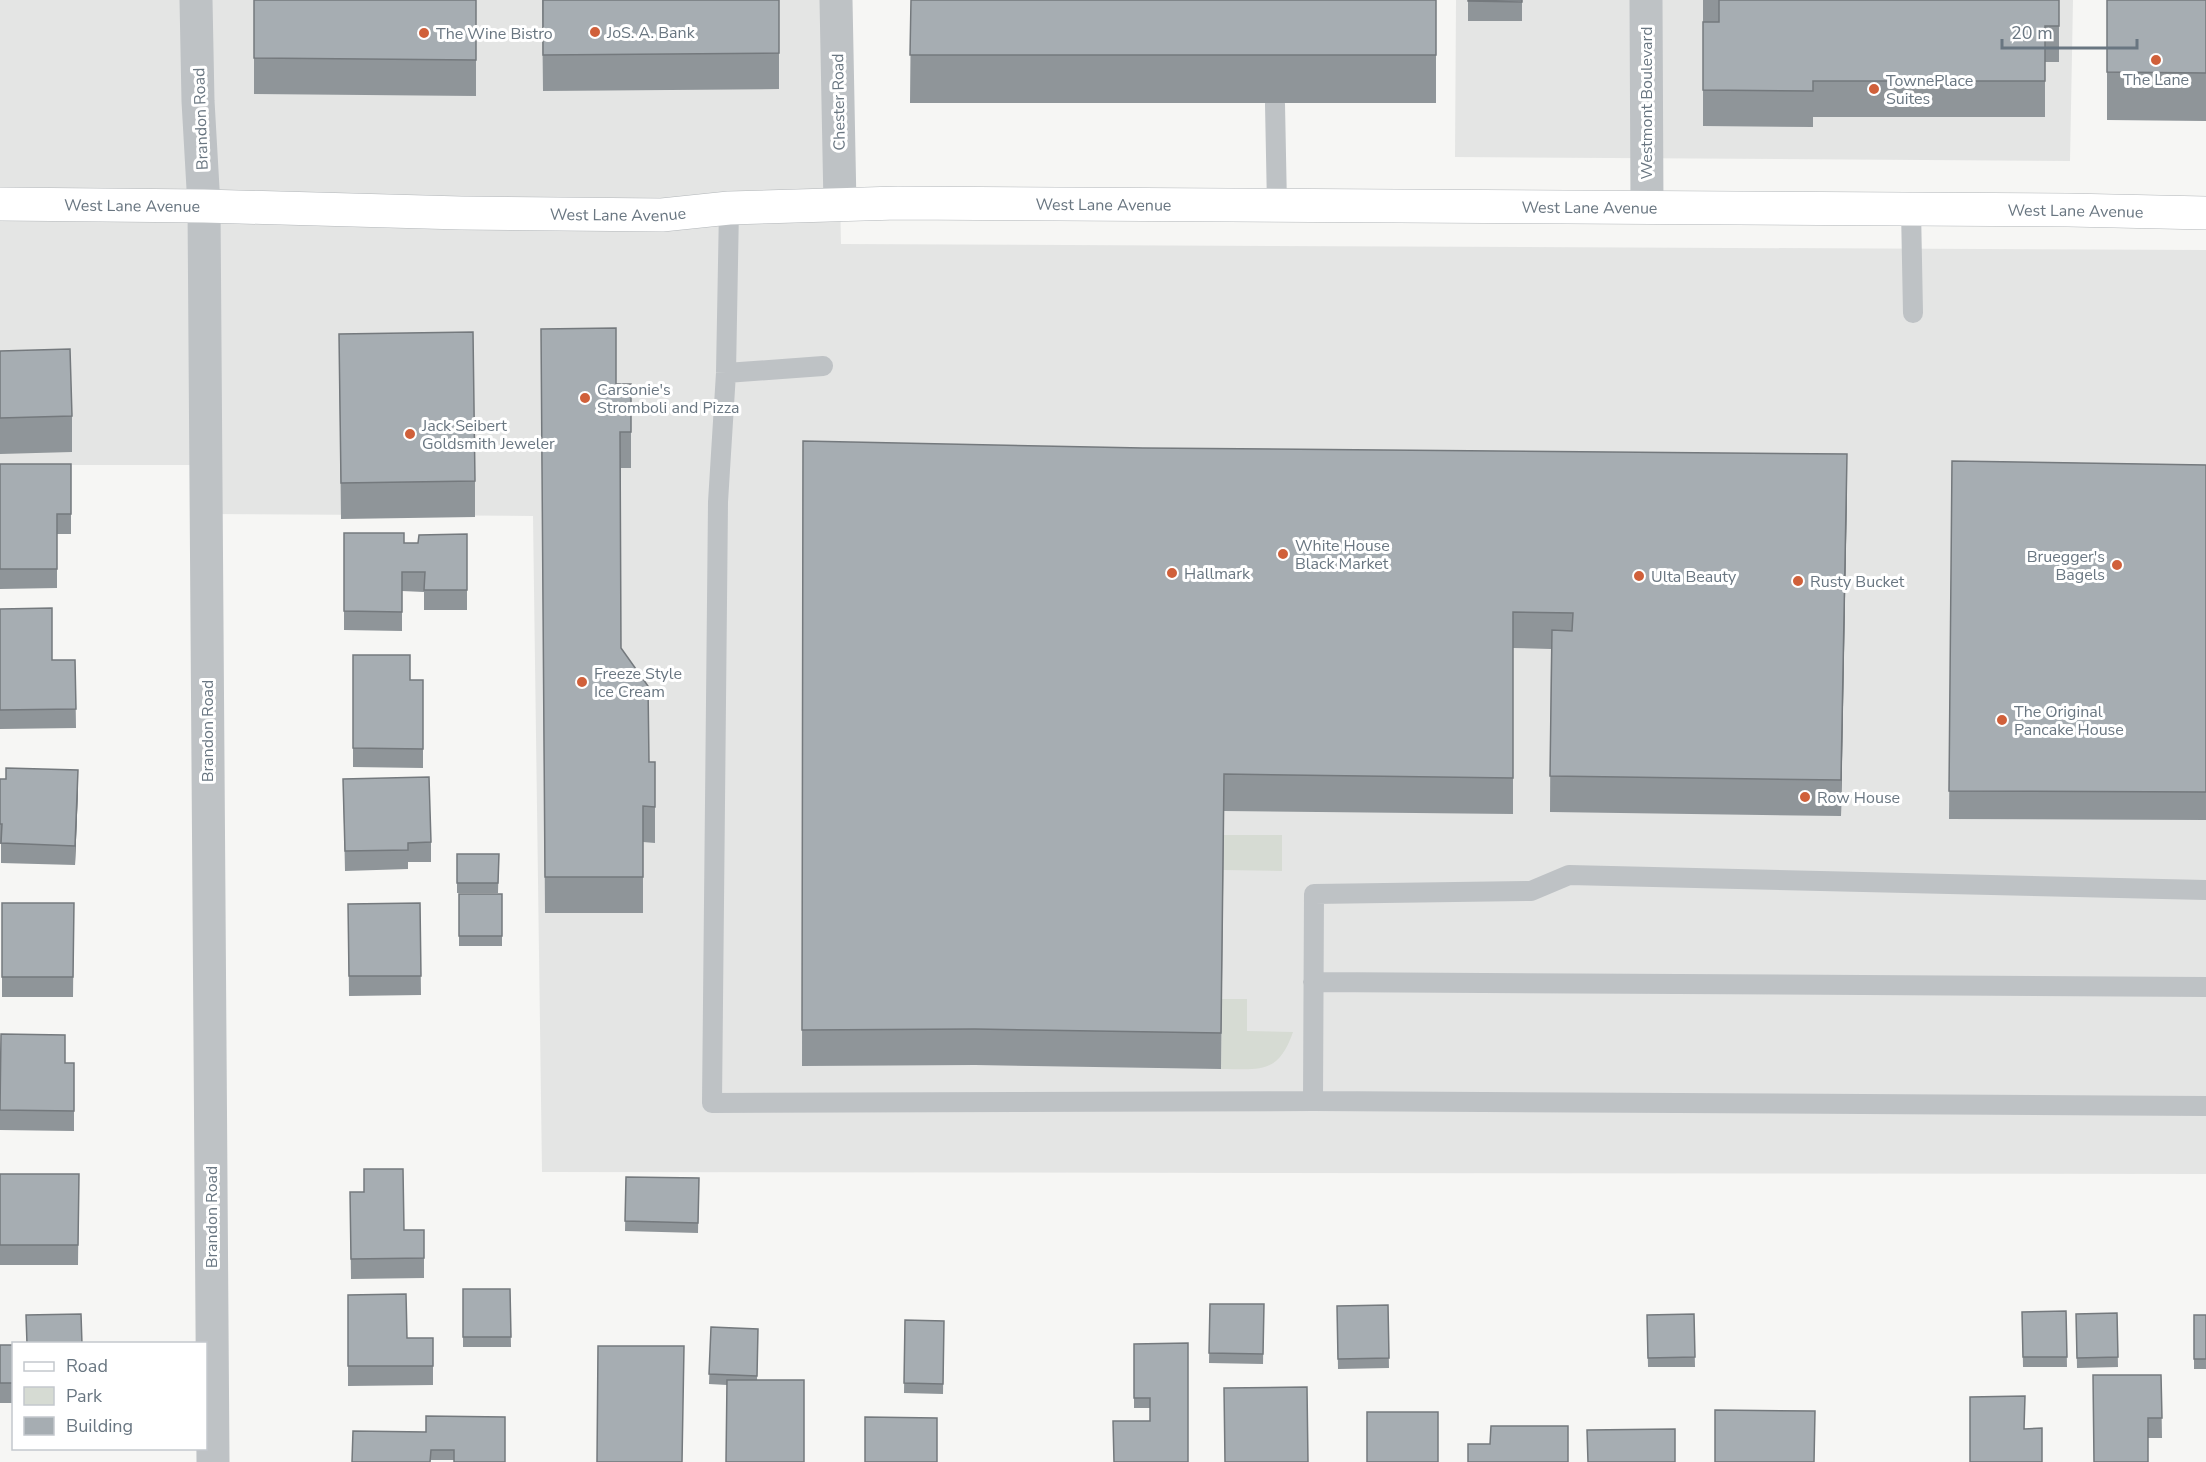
<svg xmlns="http://www.w3.org/2000/svg" width="2206" height="1462" viewBox="0 0 2206 1462" font-family="'Nunito Sans',sans-serif">
  <rect width="100%" height="100%" fill="#f6f6f4"/>
  <!-- built -->
  <path fill="#e4e5e4" d="M 0,0 L 836,0 L 841,244 L 2206,250 L 2206,1174 L 542,1172 L 533,516 L 206,514 L 205,465 L 0,465 Z
    M 1456,0 L 2073,0 L 2070,161 L 1455,157 Z"/>
  <!-- green -->
  <path fill="#d6dbd3" d="M 1224,835 L 1282,835 L 1282,871 L 1223,870 Z
    M 1222,999 L 1247,999 L 1247,1031 L 1293,1032 C 1278,1075 1260,1069 1221,1069 Z"/>
  <g fill="none" stroke-linecap="round" stroke-linejoin="round">
    <!-- primary casing -->
    <g stroke="#b2b6b9" stroke-width="34">
      <g id="primary">
        <path id="s1" d="M 0,204 L 204,206 L 461,213 L 662,215 L 729,208 L 898,203 L 2068,210 L 2206,213"/>
      </g>
    </g>
    <!-- service -->
    <path stroke="#bec2c5" stroke-width="20" d="M 1275,104 L 1277,206
      M 729,208 L 726,373 L 718,502 L 712,1103 L 1313,1101 L 2206,1106
      M 1911,209 L 1913,313
      M 726,373 L 823,366
      M 1313,982 L 2206,987
      M 1313,1101 L 1314,894 L 1531,891 L 1569,875 L 2206,890"/>
    <!-- minor -->
    <path stroke="#bec2c5" stroke-width="33" d="M 196,0 L 198,101 L 204,206 L 213,1462
      M 836,0 L 840,205
      M 1646,0 L 1647,207"/>
    <!-- primary -->
    <use href="#primary" stroke="#fff" stroke-width="33"/>
  </g>
  <!-- wall -->
  <path fill="#8f9599" d="M 254,0 L 476,0 L 476,96 L 254,94 Z
    M 542,0 L 779,0 L 779,89 L 543,91 Z
    M 911,0 L 1436,0 L 1436,103 L 910,103 Z
    M 1468,0 L 1522,0 L 1522,21 L 1468,21 Z
    M 1703,0 L 2059,0 L 2059,62 L 2045,62 L 2045,117 L 1813,117 L 1813,127 L 1703,126 Z
    M 2107,0 L 2206,0 L 2206,121 L 2107,120 Z
    M 541,329 L 616,384 L 631,384 L 631,468 L 621,468 L 621,648 L 649,762 L 655,762 L 655,843 L 643,842 L 643,913 L 545,913 Z
    M 339,334 L 475,481 L 475,517 L 341,519 Z
    M 0,351 L 72,416 L 72,452 L 0,454 Z
    M 803,441 L 1847,490 L 1841,816 L 1550,812 L 1551,649 L 1513,648 L 1513,814 L 1224,811 L 1221,1069 L 975,1065 L 802,1066 Z
    M 1952,461 L 2206,465 L 2206,820 L 1949,819 Z
    M 0,464 L 71,464 L 71,534 L 57,534 L 57,588 L 0,589 Z
    M 344,533 L 404,543 L 418,543 L 467,534 L 467,610 L 424,610 L 424,592 L 402,591 L 402,631 L 344,630 Z
    M 0,609 L 52,660 L 75,660 L 76,728 L 0,729 Z
    M 353,655 L 410,680 L 423,680 L 423,768 L 353,767 Z
    M 0,779 L 78,790 L 75,865 L 1,863 L 1,844 L 0,844 Z
    M 343,779 L 431,842 L 431,862 L 408,862 L 408,869 L 345,871 Z
    M 457,854 L 499,854 L 498,893 L 457,893 Z
    M 459,894 L 502,894 L 502,946 L 459,946 Z
    M 2,903 L 74,903 L 73,997 L 2,997 Z
    M 420,903 L 421,995 L 349,996 L 348,904 Z
    M 65,1063 L 74,1063 L 74,1131 L 0,1130 L 0,1078 Z
    M 0,1174 L 79,1174 L 78,1265 L 0,1265 Z
    M 626,1177 L 699,1178 L 698,1233 L 625,1231 Z
    M 350,1192 L 404,1230 L 424,1230 L 424,1278 L 351,1279 Z
    M 463,1289 L 510,1289 L 511,1347 L 463,1347 Z
    M 348,1295 L 407,1338 L 433,1338 L 433,1385 L 348,1386 Z
    M 1210,1304 L 1264,1304 L 1263,1364 L 1209,1363 Z
    M 1388,1305 L 1389,1368 L 1338,1369 L 1337,1306 Z
    M 2066,1311 L 2067,1367 L 2023,1367 L 2022,1312 Z
    M 2117,1313 L 2118,1367 L 2077,1368 L 2076,1314 Z
    M 1694,1314 L 1695,1367 L 1648,1367 L 1647,1315 Z
    M 2194,1315 L 2206,1315 L 2206,1369 L 2194,1369 Z
    M 905,1320 L 944,1321 L 943,1394 L 904,1393 Z
    M 711,1327 L 758,1329 L 757,1380 L 727,1385 L 709,1384 Z
    M 1134,1344 L 1188,1462 L 1150,1421 L 1150,1408 L 1134,1408 Z
    M 0,1345 L 14,1345 L 14,1403 L 0,1403 Z
    M 2161,1375 L 2162,1438 L 2148,1438 L 2094,1462 Z
    M 505,1417 L 454,1460 L 431,1460 L 426,1432 Z"/>
  <!-- shaded-wall -->
  <path fill="#74797d" d="M 1847,454 L 1847,490 L 1841,816 L 1841,780 Z
    M 78,770 L 78,790 L 75,865 L 75,846 Z"/>
  <!-- building -->
  <path fill="#a6adb2" stroke="#74797d" stroke-width="1.5" d="M 254,0 L 476,0 L 476,60 L 254,58 Z
    M 543,0 L 779,0 L 779,53 L 543,55 Z
    M 911,0 L 1436,0 L 1436,55 L 910,55 Z
    M 1468,0 L 1522,0 L 1522,2 L 1468,1 Z
    M 1719,0 L 2059,0 L 2059,26 L 2045,26 L 2045,81 L 1813,81 L 1813,91 L 1703,90 L 1703,22 L 1719,22 Z
    M 2107,0 L 2206,0 L 2206,73 L 2107,72 Z
    M 616,328 L 616,384 L 631,384 L 631,432 L 620,432 L 621,648 L 648,686 L 649,762 L 655,762 L 655,807 L 643,806 L 643,877 L 545,877 L 541,329 Z
    M 473,332 L 475,481 L 341,483 L 339,334 Z
    M 70,349 L 72,416 L 0,418 L 0,351 Z
    M 803,441 L 1143,448 L 1847,454 L 1841,780 L 1550,776 L 1552,630 L 1572,631 L 1573,613 L 1513,612 L 1513,778 L 1224,774 L 1221,1033 L 975,1029 L 802,1030 Z
    M 1952,461 L 2206,465 L 2206,792 L 1949,791 Z
    M 0,464 L 71,464 L 71,514 L 57,514 L 57,569 L 0,569 Z
    M 344,533 L 404,533 L 404,543 L 418,543 L 419,535 L 467,534 L 467,590 L 424,590 L 425,572 L 402,572 L 402,612 L 344,611 Z
    M 52,608 L 52,660 L 75,660 L 76,709 L 0,710 L 0,609 Z
    M 353,655 L 410,655 L 410,680 L 423,680 L 423,749 L 353,748 Z
    M 6,768 L 78,770 L 75,846 L 1,843 L 2,824 L 0,824 L 0,779 L 6,779 Z
    M 429,777 L 431,842 L 408,843 L 408,850 L 345,851 L 343,779 Z
    M 457,854 L 499,854 L 498,883 L 457,883 Z
    M 459,894 L 502,894 L 502,936 L 459,936 Z
    M 2,903 L 74,903 L 73,977 L 2,977 Z
    M 420,903 L 421,976 L 349,976 L 348,904 Z
    M 1,1034 L 65,1035 L 65,1063 L 74,1063 L 74,1111 L 0,1110 Z
    M 364,1169 L 403,1169 L 404,1230 L 424,1230 L 424,1258 L 351,1259 L 350,1192 L 364,1192 Z
    M 0,1174 L 79,1174 L 78,1245 L 0,1245 Z
    M 626,1177 L 699,1178 L 698,1223 L 625,1221 Z
    M 463,1289 L 510,1289 L 511,1337 L 463,1337 Z
    M 406,1294 L 407,1338 L 433,1338 L 433,1366 L 348,1366 L 348,1295 Z
    M 1210,1304 L 1264,1304 L 1263,1354 L 1209,1353 Z
    M 1388,1305 L 1389,1358 L 1338,1359 L 1337,1306 Z
    M 2066,1311 L 2067,1357 L 2023,1357 L 2022,1312 Z
    M 2117,1313 L 2118,1357 L 2077,1358 L 2076,1314 Z
    M 81,1314 L 82,1344 L 27,1344 L 26,1315 Z
    M 1694,1314 L 1695,1357 L 1648,1358 L 1647,1315 Z
    M 2194,1315 L 2206,1315 L 2206,1359 L 2194,1359 Z
    M 905,1320 L 944,1321 L 943,1384 L 904,1383 Z
    M 711,1327 L 758,1329 L 757,1376 L 709,1374 Z
    M 1188,1343 L 1188,1462 L 1114,1462 L 1113,1421 L 1150,1421 L 1150,1398 L 1134,1398 L 1134,1344 Z
    M 0,1345 L 14,1345 L 14,1383 L 0,1383 Z
    M 598,1346 L 684,1346 L 682,1462 L 597,1462 Z
    M 2093,1375 L 2161,1375 L 2162,1418 L 2148,1418 L 2148,1462 L 2094,1462 Z
    M 727,1380 L 804,1380 L 804,1462 L 726,1462 Z
    M 1307,1387 L 1308,1462 L 1225,1462 L 1224,1388 Z
    M 2025,1396 L 2024,1429 L 2042,1428 L 2042,1462 L 1970,1462 L 1970,1397 Z
    M 1715,1410 L 1815,1411 L 1814,1462 L 1715,1462 Z
    M 1367,1412 L 1438,1412 L 1438,1462 L 1367,1462 Z
    M 426,1416 L 505,1417 L 505,1462 L 454,1462 L 454,1450 L 431,1450 L 430,1462 L 352,1462 L 353,1431 L 426,1432 Z
    M 865,1417 L 937,1418 L 937,1462 L 865,1462 Z
    M 1491,1426 L 1568,1426 L 1568,1462 L 1468,1462 L 1468,1444 L 1490,1444 Z
    M 1675,1429 L 1675,1462 L 1588,1462 L 1587,1430 Z"/>
  <!-- markers -->
  <g fill="#d0603a" stroke="#fff" stroke-width="2">
    <circle cx="595" cy="32" r="6"/>
    <circle cx="424" cy="33" r="6"/>
    <circle cx="2156" cy="60" r="6"/>
    <circle cx="1874" cy="89" r="6"/>
    <circle cx="585" cy="398" r="6"/>
    <circle cx="410" cy="434" r="6"/>
    <circle cx="1283" cy="554" r="6"/>
    <circle cx="2117" cy="565" r="6"/>
    <circle cx="1172" cy="573" r="6"/>
    <circle cx="1639" cy="576" r="6"/>
    <circle cx="1798" cy="581" r="6"/>
    <circle cx="582" cy="682" r="6"/>
    <circle cx="2002" cy="720" r="6"/>
    <circle cx="1805" cy="797" r="6"/>
  </g>
  <g text-anchor="middle" stroke-width="6" stroke-linejoin="round" paint-order="stroke">
    <!-- poi labels -->
    <g font-size="16" fill="#697681" stroke="#fff" text-anchor="start">
      <text x="607" y="38">JoS. A. Bank</text>
      <text x="436" y="39">The Wine Bistro</text>
      <text x="2156" y="85" text-anchor="middle">The Lane</text>
      <text x="1886" y="86">TownePlace<tspan x="1886" dy="18">Suites</tspan></text>
      <text x="597" y="395">Carsonie's<tspan x="597" dy="18">Stromboli and Pizza</tspan></text>
      <text x="422" y="431">Jack Seibert<tspan x="422" dy="18">Goldsmith Jeweler</tspan></text>
      <text x="1295" y="551">White House<tspan x="1295" dy="18">Black Market</tspan></text>
      <text x="2105" y="562" text-anchor="end">Bruegger's<tspan x="2105" dy="18">Bagels</tspan></text>
      <text x="1184" y="579">Hallmark</text>
      <text x="1651" y="582">Ulta Beauty</text>
      <text x="1810" y="587">Rusty Bucket</text>
      <text x="594" y="679">Freeze Style<tspan x="594" dy="18">Ice Cream</tspan></text>
      <text x="2014" y="717">The Original<tspan x="2014" dy="18">Pancake House</tspan></text>
      <text x="1817" y="803">Row House</text>
    </g>
    <!-- street labels -->
    <g font-size="16" fill="#697681" stroke="#fff">
      <text transform="translate(838 102) rotate(-91)" y="6">Chester Road</text>
      <text transform="translate(1646 103) rotate(-90)" y="6">Westmont Boulevard</text>
      <text transform="translate(200 119) rotate(-92)" y="6">Brandon Road</text>
      <text dy="6" stroke="none"><textPath href="#s1" startOffset="132">West Lane Avenue</textPath></text>
      <text dy="6" stroke="none"><textPath href="#s1" startOffset="1104">West Lane Avenue</textPath></text>
      <text dy="6" stroke="none"><textPath href="#s1" startOffset="1590">West Lane Avenue</textPath></text>
      <text dy="6" stroke="none"><textPath href="#s1" startOffset="2076">West Lane Avenue</textPath></text>
      <text dy="6" stroke="none"><textPath href="#s1" startOffset="618">West Lane Avenue</textPath></text>
      <text transform="translate(207 731) rotate(-90)" y="6">Brandon Road</text>
      <text transform="translate(211 1217) rotate(-90)" y="6">Brandon Road</text>
    </g>
  </g>
  <!-- legend -->
  <rect x="12" y="1342" width="195" height="108" fill="#ffffff" stroke="#c3c8cd" stroke-width="1.5"/>
  <rect x="24" y="1362" width="30" height="9" fill="#ffffff" stroke="#c3c8cd" stroke-width="1.5"/>
  <text x="66" y="1372" font-size="18" fill="#697681">Road</text>
  <rect x="24" y="1387" width="30" height="18" fill="#d6dbd3" stroke="#c3c8cd" stroke-width="1.5"/>
  <text x="66" y="1402" font-size="18" fill="#697681">Park</text>
  <rect x="24" y="1417" width="30" height="18" fill="#a6adb2" stroke="#c3c8cd" stroke-width="1.5"/>
  <text x="66" y="1432" font-size="18" fill="#697681">Building</text>
  <!-- scale -->
  <path d="M2002 39v9h135v-9" fill="none" stroke="#697681" stroke-width="3"/>
  <text x="2011" y="39" font-size="18" fill="#697681" stroke="#ffffff" stroke-width="4.5" paint-order="stroke">20 m</text>
</svg>
